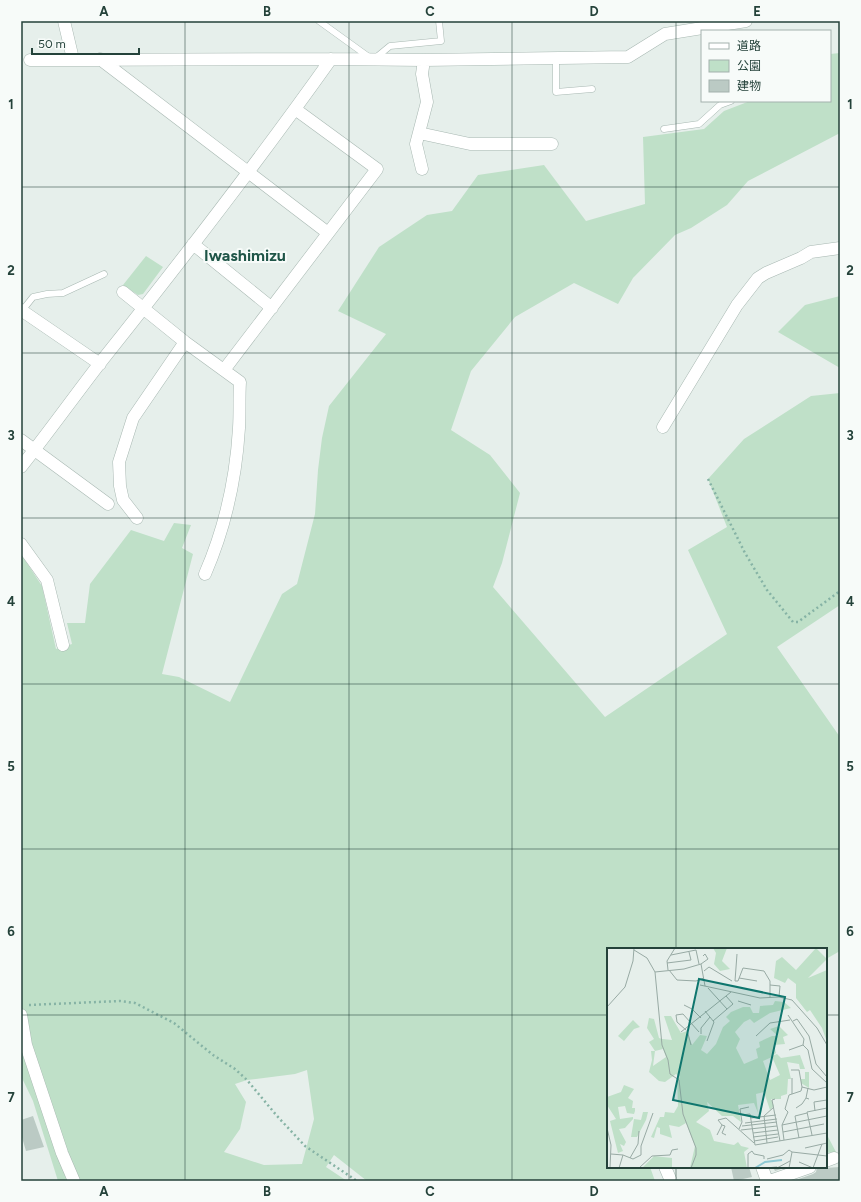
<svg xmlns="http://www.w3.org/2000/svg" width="861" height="1202" viewBox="0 0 861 1202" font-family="Figtree,'Noto Sans JP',sans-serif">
  <rect width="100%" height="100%" fill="#e6efeb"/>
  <!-- green -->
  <path fill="#bfe0c8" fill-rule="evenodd" d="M 840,53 L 840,133 L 748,181 L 727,205 L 691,228 L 675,235 L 633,278 L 618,304 L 574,283 L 515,317 L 471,371 L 451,430 L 490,455 L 520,493 L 502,563 L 493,587 L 605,717 L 727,634 L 688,550 L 727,527 L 708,479 L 744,439 L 811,396 L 840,393 L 840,605 L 777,647 L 840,737 L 840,951 L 826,959 L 826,949 L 608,949 L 608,1167 L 650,1167 L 655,1181 L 367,1181 L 334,1155 L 326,1167 L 347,1181 L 58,1181 L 33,1101 L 21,1076 L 21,554 L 42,586 L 56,649 L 72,644 L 67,623 L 85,623 L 90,584 L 131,530 L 164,541 L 174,523 L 191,525 L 182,548 L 193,554 L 162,674 L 179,677 L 230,702 L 282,594 L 297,584 L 315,514 L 318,470 L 322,438 L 329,406 L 386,334 L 338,311 L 379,247 L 427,215 L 452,211 L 478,175 L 544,165 L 586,221 L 645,204 L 643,137 L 704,129 L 724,111 L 750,101 L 830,101 L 830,54 ZM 307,1070 L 314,1119 L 302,1164 L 264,1165 L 224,1152 L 240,1129 L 246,1102 L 235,1084 L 247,1080 L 295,1074 Z
    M 146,256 L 163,267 L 143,294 L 138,295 L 123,285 Z
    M 840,296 L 840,368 L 778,332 L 805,305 Z
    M 826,1133 L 836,1152 L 826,1153 Z"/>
  <!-- building -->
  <path fill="#bbcac4" d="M 33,1116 L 44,1147 L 26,1151 L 21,1134 L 21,1120 Z
    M 731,1167 L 749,1167 L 752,1177 L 734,1181 Z
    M 773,1167 L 787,1167 L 775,1171 Z
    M 817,1167 L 825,1168 L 840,1167 L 840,1181 L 793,1181 L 813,1174 L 816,1172 Z"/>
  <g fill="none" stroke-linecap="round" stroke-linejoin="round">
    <!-- service casing -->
    <g stroke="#a8b8b2" stroke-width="7">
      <path id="service" d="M 319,21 L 373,60 L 390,46 L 441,41 L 439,21
        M 556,59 L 556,92 L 592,89
        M 664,129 L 699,124 L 720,105 L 731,101
        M 21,312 L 33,297 L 47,294 L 63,293 L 104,274"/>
    </g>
    <!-- minor casing -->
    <g stroke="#a8b8b2" stroke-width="13">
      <path id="minor" d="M 64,21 L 73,59
        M 100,59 L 328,233
        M 30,60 L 331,59 L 424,60 L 628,57 L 665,34 L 746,21
        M 419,133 L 470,144 L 552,144
        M 422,169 L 416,144 L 427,102 L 422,74 L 424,60
        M 193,244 L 272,308
        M 123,292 L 185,342 L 240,382 C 239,397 240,413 239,428 C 236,478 225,528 205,574
        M 21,310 L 100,364
        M 224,370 L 377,169 L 295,109
        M 663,427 L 737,305 L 758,278 L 766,273 L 801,258 L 811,252 L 840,248
        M 21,440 L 108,504
        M 21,467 C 48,433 73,398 100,363 C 179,264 257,163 331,59
        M 137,518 L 123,500 L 120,486 L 119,462 L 133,418 L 185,342
        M 21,544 L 47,580 L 63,645
        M 21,1015 L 26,1045 L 62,1153 L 74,1181
        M 826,1161 L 834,1158
        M 665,1167 L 671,1181
        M 762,1167 L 767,1181
        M 770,1181 L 810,1167"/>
    </g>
    <!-- path -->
    <path stroke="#86b3a5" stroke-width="2.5" stroke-dasharray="2 3" stroke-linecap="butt" d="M 708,479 L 745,553 L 767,590 L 793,622 L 798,622 L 840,591
      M 29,1005 L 120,1001 L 135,1003 L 174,1023 L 213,1055 L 235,1069 L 247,1080 L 277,1116 L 305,1146 L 357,1181"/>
    <!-- service -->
    <use href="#service" stroke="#fff" stroke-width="6"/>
    <!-- minor -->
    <use href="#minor" stroke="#fff" stroke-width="12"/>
  </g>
  <!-- grid -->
  <path fill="none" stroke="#24423a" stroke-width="1" stroke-opacity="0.55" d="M 185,21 L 185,1181M 349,21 L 349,1181M 512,21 L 512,1181M 676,21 L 676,949M 21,187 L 840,187M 21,353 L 840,353M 21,518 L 840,518M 21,684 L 840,684M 21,849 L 840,849M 21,1015 L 608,1015M 826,1015 L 840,1015M 676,1167 L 676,1181"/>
  <g text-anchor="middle" stroke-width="4" stroke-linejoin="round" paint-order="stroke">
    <!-- neighbourhood labels -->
    <g font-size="16" font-weight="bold" fill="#1f5548" stroke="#f7fbf9">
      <text x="245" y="261">Iwashimizu</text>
    </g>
  </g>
  <!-- overview -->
  <g transform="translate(607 948)">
    <rect width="220" height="220" fill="#e6efeb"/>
    <path d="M 106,0 L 120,0 L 115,13 L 123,21 L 113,23 L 107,16 L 109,5 ZM 209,0 L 220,11 L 201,30 L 220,22 L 220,94 L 215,80 L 203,62 L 200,64 L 189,50 L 189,36 L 181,30 L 178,35 L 167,30 L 169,13 L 175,9 L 189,22 ZM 168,53 L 177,54 L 184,60 L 163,65 L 147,75 L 143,71 L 137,74 L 128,84 L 133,91 L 129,100 L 137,116 L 151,110 L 149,101 L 153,99 L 152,94 L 165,88 L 171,88 L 163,81 L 172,78 L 181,87 L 176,89 L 178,96 L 167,97 L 169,105 L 165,108 L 170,106 L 174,110 L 193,107 L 198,121 L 193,121 L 192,116 L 180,114 L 184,131 L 181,131 L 180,146 L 174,148 L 174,151 L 164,151 L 167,158 L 163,162 L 157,144 L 149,146 L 151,165 L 147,155 L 131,157 L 134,174 L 126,168 L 115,168 L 100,154 L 102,163 L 89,174 L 103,182 L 107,193 L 127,197 L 131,194 L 134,198 L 142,200 L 137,204 L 140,220 L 83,220 L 88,198 L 79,175 L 72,179 L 62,177 L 65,190 L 53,186 L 53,180 L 50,179 L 47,190 L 44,189 L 53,169 L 57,169 L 58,164 L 67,165 L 71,158 L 70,131 L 73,129 L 69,126 L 58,134 L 52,133 L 42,124 L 45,112 L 44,103 L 48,103 L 42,94 L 47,91 L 40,80 L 42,70 L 47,71 L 52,90 L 55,91 L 65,92 L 57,68 L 64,68 L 74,85 L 80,83 L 85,97 L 93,87 L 100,88 L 94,102 L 100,106 L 109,96 L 116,79 L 123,73 L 119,69 L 124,64 L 136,59 L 143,59 L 146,65 L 152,65 L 153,58 L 166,57 ZM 56,101 L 59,109 L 46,118 L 48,103 ZM 165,109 L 173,127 L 163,132 L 156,113 ZM 26,72 L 33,79 L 27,81 L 17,93 L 11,88 ZM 198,124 L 202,124 L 202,140 L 194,135 L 194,131 L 198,131 ZM 17,137 L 27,141 L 21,150 L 26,153 L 25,160 L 28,160 L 28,163 L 27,166 L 20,165 L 18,158 L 11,159 L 13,171 L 26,169 L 26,171 L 18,180 L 12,181 L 19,194 L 17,198 L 13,196 L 16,203 L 11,205 L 3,173 L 9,171 L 0,157 L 0,149 L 14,144 ZM 36,164 L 41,164 L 39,172 L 30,189 L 24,189 L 27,171 L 34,172 ZM 47,208 L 65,210 L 65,220 L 35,220 Z" fill="#bfe0c8" fill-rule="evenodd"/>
    <path fill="none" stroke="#8ec9d4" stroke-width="2" d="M 148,220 L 158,214 L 175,212"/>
    <path fill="none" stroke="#98aaa4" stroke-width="1" d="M 27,2 L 40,10 L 48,24 L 77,21 L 94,16 L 98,38M 130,6 L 128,33 L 131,33 L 136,20 L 157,23 L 163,33 L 163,49M 64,7 L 89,2 L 92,16M 60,15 L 84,12 L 82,4M 94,16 L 101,11 L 98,6 L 96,8M 61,22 L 60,13 L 68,0M 62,22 L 70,32 L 89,33 L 97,30M 97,23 L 102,19 L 125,33M 48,24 L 55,97 L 61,112 L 63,126 L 72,132 L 76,166 L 89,200 L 89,207 L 84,220M 132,30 L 150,33M 93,37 L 153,50 L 172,49 L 185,52 L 210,80 L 220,97M 163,37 L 173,38 L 172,49M 101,40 L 120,61M 131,53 L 144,57M 77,57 L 85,61 L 94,70M 0,59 L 18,39 L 26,13 L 27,0M 98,63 L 107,74 L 100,93M 181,67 L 197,91 L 196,97 L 201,102 L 205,121 L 220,135M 106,73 L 126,56 L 119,48M 186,73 L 190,71 L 202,88 L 209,116 L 220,129M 79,82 L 70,74 L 69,67 L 76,66 L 92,84M 80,82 L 84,97M 74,84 L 124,44M 94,86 L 94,80 L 103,69M 149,88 L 163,75 L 183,72M 182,102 L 196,97M 184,122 L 192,122 L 195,139M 185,130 L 185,146M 201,140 L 199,150 L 202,151M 168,151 L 165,152 L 173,193M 189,160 L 195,156 L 199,150M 208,163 L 207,154 L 220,152M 135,167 L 143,166 L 148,197 L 220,185M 144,170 L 169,167M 138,175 L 170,171M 115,177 L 118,178 L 115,185 L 119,187M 175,177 L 220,168M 135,178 L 170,174M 0,180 L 4,197 L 3,220M 132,181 L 135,174 L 133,161 L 142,159M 134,182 L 170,178M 176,184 L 217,176M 146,185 L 171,182M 110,187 L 115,177 L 111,172 L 119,170 L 147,195M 205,187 L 200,164 L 220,160M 146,189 L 171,186M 192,190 L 188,168 L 200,165M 177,192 L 175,177 L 181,164 L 178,161 L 182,147 L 194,143 L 195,139 L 207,142 L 220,139M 147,193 L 171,189M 160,195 L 157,168 L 167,159M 198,200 L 220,195M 4,206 L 16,207M 23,210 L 31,196 L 32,183M 160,211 L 176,207 L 182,202 L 185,204M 192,214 L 206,220M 12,220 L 16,207 L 26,211 L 34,207 L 34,198 L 46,165M 32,220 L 45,208 L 63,207 L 65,202 L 71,201M 141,220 L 141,206 L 145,203 L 147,206 L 157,208 L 157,211M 158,220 L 170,219M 170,220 L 183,213M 182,220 L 185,204 L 220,208M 206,220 L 215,196"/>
    <path fill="#0f766e" fill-opacity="0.15" stroke="#0f766e" stroke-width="2" d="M 92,31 L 178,49 L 152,170 L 66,152 Z"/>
    <rect width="220" height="220" fill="none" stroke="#24423a" stroke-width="2"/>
  </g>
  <!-- border -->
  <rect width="861" height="1202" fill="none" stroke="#f7fbf9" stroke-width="44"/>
  <!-- legend -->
  <rect x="701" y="30" width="130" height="72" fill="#f7fbf9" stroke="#a3b1ad"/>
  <rect x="709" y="43" width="20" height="6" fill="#ffffff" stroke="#a3b1ad"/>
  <text x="737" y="50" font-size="12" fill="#24423a">道路</text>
  <rect x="709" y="60" width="20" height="12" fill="#bfe0c8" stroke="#a3b1ad"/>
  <text x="737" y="70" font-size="12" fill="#24423a">公園</text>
  <rect x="709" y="80" width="20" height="12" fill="#bbcac4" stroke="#a3b1ad"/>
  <text x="737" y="90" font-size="12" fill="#24423a">建物</text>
  <!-- scale -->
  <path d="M32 48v6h107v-6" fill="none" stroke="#24423a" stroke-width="2"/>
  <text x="38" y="48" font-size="12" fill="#24423a" stroke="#f7fbf9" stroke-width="3" paint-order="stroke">50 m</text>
  <rect x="22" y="22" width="817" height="1158" fill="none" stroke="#24423a" stroke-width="1.5"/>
  <g font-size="13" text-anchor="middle" font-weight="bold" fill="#24423a">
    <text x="104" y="16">A</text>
    <text x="267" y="16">B</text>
    <text x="430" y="16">C</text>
    <text x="594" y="16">D</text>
    <text x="757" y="16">E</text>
    <text x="11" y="109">1</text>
    <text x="850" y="109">1</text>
    <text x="11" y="275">2</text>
    <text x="850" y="275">2</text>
    <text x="11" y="440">3</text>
    <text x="850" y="440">3</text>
    <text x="11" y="606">4</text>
    <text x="850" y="606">4</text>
    <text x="11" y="771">5</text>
    <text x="850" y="771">5</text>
    <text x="11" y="936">6</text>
    <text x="850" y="936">6</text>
    <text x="11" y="1102">7</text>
    <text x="850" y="1102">7</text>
    <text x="104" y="1196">A</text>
    <text x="267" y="1196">B</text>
    <text x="430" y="1196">C</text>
    <text x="594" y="1196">D</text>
    <text x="757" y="1196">E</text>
  </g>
</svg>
